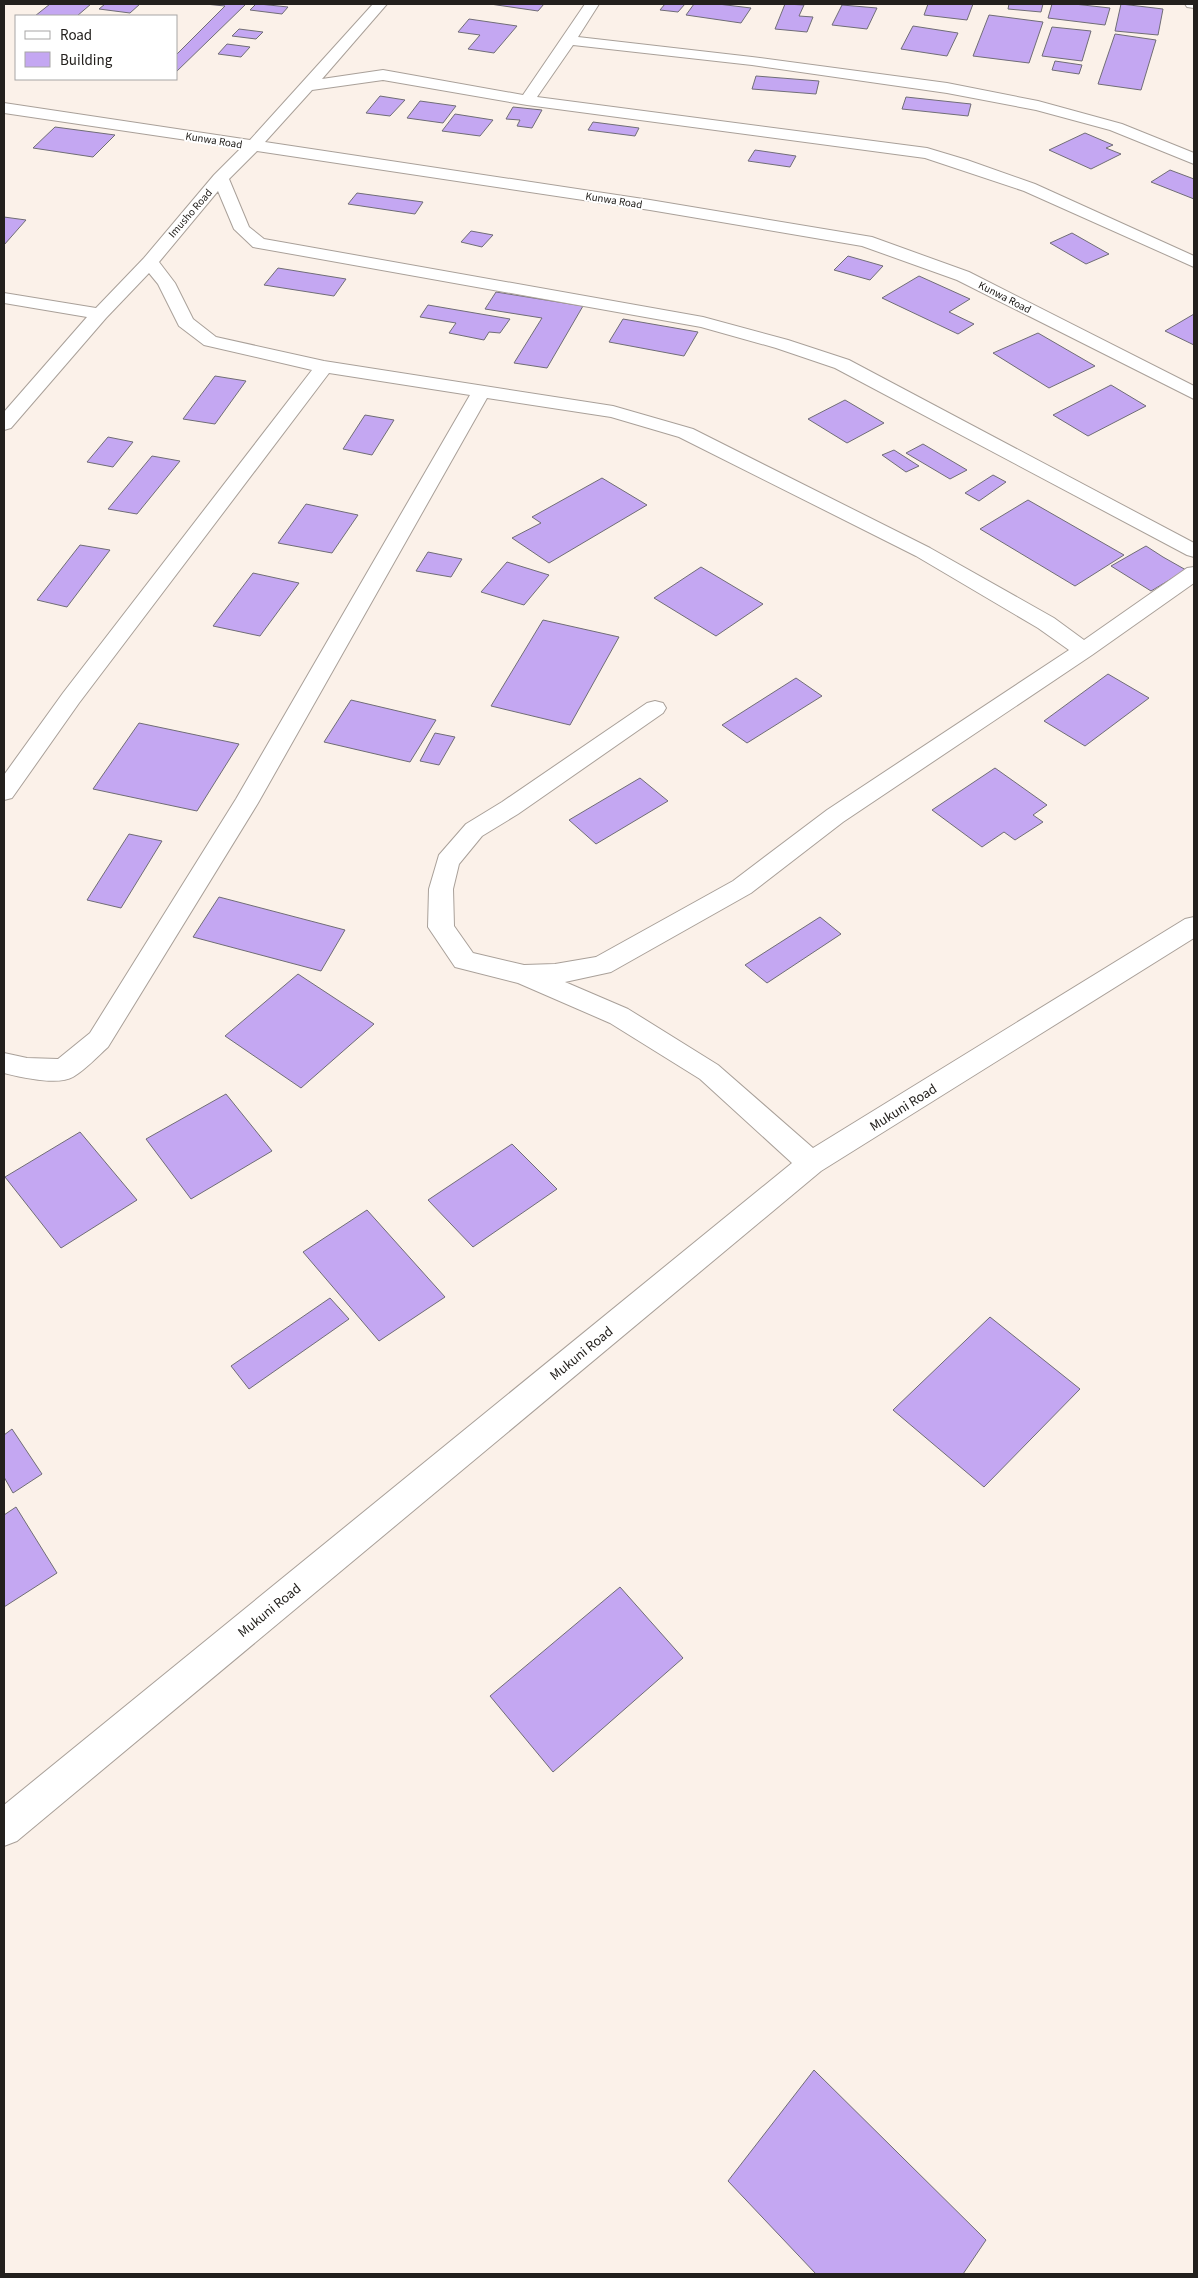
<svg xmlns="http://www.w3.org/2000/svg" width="1198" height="2278" viewBox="0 0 1198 2278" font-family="'Source Sans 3',sans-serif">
  <rect width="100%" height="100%" fill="#fbf1e9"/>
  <!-- building -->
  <path fill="#c4a7f2" stroke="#706d76" d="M 50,4 L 91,4 L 77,16 L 35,16 Z
    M 105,4 L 140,4 L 130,13 L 99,9 Z
    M 205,4 L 246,4 L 176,72 L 176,55 L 225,6 Z
    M 256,4 L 259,4 L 288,7 L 282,14 L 250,10 Z
    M 490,4 L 544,4 L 538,11 Z
    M 665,4 L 685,4 L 678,12 L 660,10 Z
    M 694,4 L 718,4 L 751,8 L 741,23 L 686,15 Z
    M 785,4 L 804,5 L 799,16 L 813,17 L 807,32 L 775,29 Z
    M 928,4 L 973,4 L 967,20 L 924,15 Z
    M 1009,4 L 1043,4 L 1041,12 L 1008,9 Z
    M 1052,4 L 1074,4 L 1110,8 L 1105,25 L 1048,18 Z
    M 1121,4 L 1163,9 L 1158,35 L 1115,31 Z
    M 842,5 L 877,8 L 867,29 L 832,25 Z
    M 989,15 L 1043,22 L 1029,63 L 973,56 Z
    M 469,19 L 517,26 L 494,53 L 468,49 L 480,35 L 458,32 Z
    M 913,26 L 958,33 L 947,56 L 901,49 Z
    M 1052,27 L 1091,31 L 1082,61 L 1042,56 Z
    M 239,29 L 263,32 L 256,39 L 232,36 Z
    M 1115,34 L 1156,40 L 1141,90 L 1098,84 Z
    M 227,44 L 250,47 L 241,57 L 218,54 Z
    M 1055,61 L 1082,65 L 1079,74 L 1052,70 Z
    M 756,76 L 819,81 L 816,94 L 752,89 Z
    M 380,96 L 405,100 L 390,116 L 366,113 Z
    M 906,97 L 971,104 L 968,116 L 902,109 Z
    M 420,101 L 456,106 L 443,123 L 407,118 Z
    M 513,107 L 542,110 L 532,128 L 517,126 L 520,120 L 506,119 Z
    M 455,114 L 493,120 L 480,136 L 442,131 Z
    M 593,122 L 639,128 L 635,136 L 588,130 Z
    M 55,127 L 115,135 L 93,157 L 33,148 Z
    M 1085,133 L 1113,145 L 1106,148 L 1121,154 L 1091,169 L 1049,150 Z
    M 755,150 L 796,156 L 790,167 L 748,161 Z
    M 1170,170 L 1194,179 L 1194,199 L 1151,182 Z
    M 357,193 L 423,202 L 415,214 L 348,204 Z
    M 4,217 L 26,220 L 4,245 Z
    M 471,231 L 493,235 L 482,247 L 461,242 Z
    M 1072,233 L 1109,254 L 1086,264 L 1050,243 Z
    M 848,256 L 883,266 L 870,280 L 834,270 Z
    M 278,268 L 346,279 L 334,296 L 264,285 Z
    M 919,276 L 970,299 L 949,312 L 974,324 L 958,334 L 882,298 Z
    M 496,292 L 583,306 L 547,368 L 514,363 L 542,318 L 485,309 Z
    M 428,305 L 510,319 L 500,333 L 489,332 L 484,340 L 449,333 L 456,323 L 420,317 Z
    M 1194,314 L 1194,345 L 1165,331 Z
    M 623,319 L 698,332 L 684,356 L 609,342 Z
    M 1038,333 L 1095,366 L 1049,388 L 993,353 Z
    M 215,376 L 246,381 L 215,424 L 183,419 Z
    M 1111,385 L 1146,406 L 1088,436 L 1053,415 Z
    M 845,400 L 884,423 L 847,443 L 808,419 Z
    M 365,415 L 394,420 L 372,455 L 343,449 Z
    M 108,437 L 133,442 L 113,467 L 87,462 Z
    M 923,444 L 967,470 L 950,479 L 906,453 Z
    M 894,450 L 919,466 L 906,472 L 882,455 Z
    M 152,456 L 180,461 L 137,514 L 108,509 Z
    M 993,475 L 1006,482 L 979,501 L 965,493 Z
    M 602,478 L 647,505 L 549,563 L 512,538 L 541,523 L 532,517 Z
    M 1028,500 L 1124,555 L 1075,586 L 980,529 Z
    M 306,504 L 358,515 L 332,553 L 278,543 Z
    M 80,545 L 110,550 L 67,607 L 37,600 Z
    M 1146,546 L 1163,557 L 1186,570 L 1151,591 L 1111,566 Z
    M 428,552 L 462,559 L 451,577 L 416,571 Z
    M 507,562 L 549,575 L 524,605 L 481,592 Z
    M 701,567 L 763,604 L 716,636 L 654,598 Z
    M 253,573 L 299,583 L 260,636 L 213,626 Z
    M 543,620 L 619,637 L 570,725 L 491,706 Z
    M 1108,674 L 1149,698 L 1085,746 L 1044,721 Z
    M 796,678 L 822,696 L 747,743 L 722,725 Z
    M 351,700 L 436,720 L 410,762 L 324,742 Z
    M 139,723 L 239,744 L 197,811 L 93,789 Z
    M 435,733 L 455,737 L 439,765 L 420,761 Z
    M 995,768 L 1047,805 L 1033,815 L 1043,822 L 1015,840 L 1004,832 L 982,847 L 932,810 Z
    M 640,778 L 668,801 L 596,844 L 569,820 Z
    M 129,834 L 162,841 L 121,908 L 87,900 Z
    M 219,897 L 345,930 L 321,971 L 193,937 Z
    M 820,917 L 841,934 L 767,983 L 745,965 Z
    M 298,974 L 374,1024 L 301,1088 L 225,1036 Z
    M 226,1094 L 272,1151 L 191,1199 L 146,1139 Z
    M 80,1132 L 137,1200 L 61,1248 L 5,1177 Z
    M 512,1144 L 557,1189 L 473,1247 L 428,1200 Z
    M 367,1210 L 445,1297 L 379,1341 L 303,1252 Z
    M 330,1298 L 349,1319 L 249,1389 L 231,1366 Z
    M 990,1317 L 1080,1389 L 984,1487 L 893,1410 Z
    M 12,1429 L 42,1474 L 13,1493 L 4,1477 L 4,1435 Z
    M 16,1507 L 57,1573 L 4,1607 L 4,1515 Z
    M 620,1587 L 683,1658 L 553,1772 L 490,1696 Z
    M 814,2070 L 986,2240 L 963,2274 L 816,2274 L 728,2181 Z"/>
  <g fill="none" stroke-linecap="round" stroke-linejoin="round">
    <!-- street casing -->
    <g stroke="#a9a099" stroke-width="2">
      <path id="street" d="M 373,4 L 387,4 L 322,79 L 383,70 L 523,95 L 585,4 L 599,4 L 578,37 L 752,57 L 947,83 L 1038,101 L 1122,124 L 1194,153 L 1194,164 L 1110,130 L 1036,110 L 947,93 L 752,65 L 573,45 L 537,97 L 927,148 L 967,160 L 1035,184 L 1194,256 L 1194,267 L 1024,191 L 925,158 L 527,105 L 383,80 L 312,90 L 265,142 L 650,200 L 872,237 L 969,272 L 1194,386 L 1194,399 L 957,280 L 862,246 L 650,210 L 257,151 L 229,179 L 249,227 L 264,239 L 703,317 L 788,340 L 849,360 L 1194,543 L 1194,557 L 1187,555 L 835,368 L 776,348 L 701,327 L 253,247 L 234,229 L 218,191 L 159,262 L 175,283 L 193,319 L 216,337 L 324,361 L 613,406 L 693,429 L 930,548 L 1054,618 L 1084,640 L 1187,568 L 1194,567 L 1194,583 L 1092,655 L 843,822 L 751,893 L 611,972 L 565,982 L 628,1009 L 718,1065 L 813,1148 L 1185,919 L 1194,917 L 1194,938 L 821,1171 L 17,1841 L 4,1846 L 4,1805 L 792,1163 L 700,1079 L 610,1023 L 518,983 L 455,967 L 428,927 L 429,889 L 439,855 L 466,824 L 502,802 L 647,703 L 655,701 L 663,703 L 666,708 L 663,713 L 518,814 L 482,836 L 459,864 L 453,889 L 454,926 L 473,953 L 524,965 L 555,964 L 596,957 L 733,881 L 827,810 L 1069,650 L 1038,628 L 916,556 L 679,437 L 611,417 L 487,398 L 258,803 L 108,1047 C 97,1057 85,1070 73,1077 C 57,1086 20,1077 4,1073 L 4,1053 L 27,1058 L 58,1059 L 90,1033 L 236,799 L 470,395 L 329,373 L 79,703 L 12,798 L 4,800 L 4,775 L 63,693 L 312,370 L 204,345 L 179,326 L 158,284 L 149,273 L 106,318 L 11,428 L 4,430 L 4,412 L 87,317 L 4,303 L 4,293 L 96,308 L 144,258 L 214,175 L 241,148 L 4,113 L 4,103 L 250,140 Z
        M 1185,4 L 1194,4 L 1194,8 L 1187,7 Z"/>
    </g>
    <!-- street -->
    <use href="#street" fill="#fff" fill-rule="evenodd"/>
  </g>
  <g text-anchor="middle" stroke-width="4" stroke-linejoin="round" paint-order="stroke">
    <!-- far-street labels -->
    <g font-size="11" fill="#23201d" stroke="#fff">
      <text transform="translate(214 140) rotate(9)" y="4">Kunwa Road</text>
      <text transform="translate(614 200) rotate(9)" y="4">Kunwa Road</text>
      <text transform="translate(190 213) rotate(-49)" y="4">Imusho Road</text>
      <text transform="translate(1005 297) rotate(27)" y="4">Kunwa Road</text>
    </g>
    <!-- street labels -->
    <g font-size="14" fill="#23201d" stroke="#fff">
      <text transform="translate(903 1107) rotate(-32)" y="5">Mukuni Road</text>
      <text transform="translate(581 1353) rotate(-39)" y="5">Mukuni Road</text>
      <text transform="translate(269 1610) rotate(-39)" y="5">Mukuni Road</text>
    </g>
  </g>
  <!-- border -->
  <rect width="1198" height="2278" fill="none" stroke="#23201d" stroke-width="10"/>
  <!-- legend -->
  <rect x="15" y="15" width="162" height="65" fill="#ffffff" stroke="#a7a6a5"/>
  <rect x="25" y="31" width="25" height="8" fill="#ffffff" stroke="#a7a6a5"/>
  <text x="60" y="40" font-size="15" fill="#23201d">Road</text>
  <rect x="25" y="52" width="25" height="15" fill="#c4a7f2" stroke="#a7a6a5"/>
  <text x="60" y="65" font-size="15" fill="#23201d">Building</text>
</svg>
